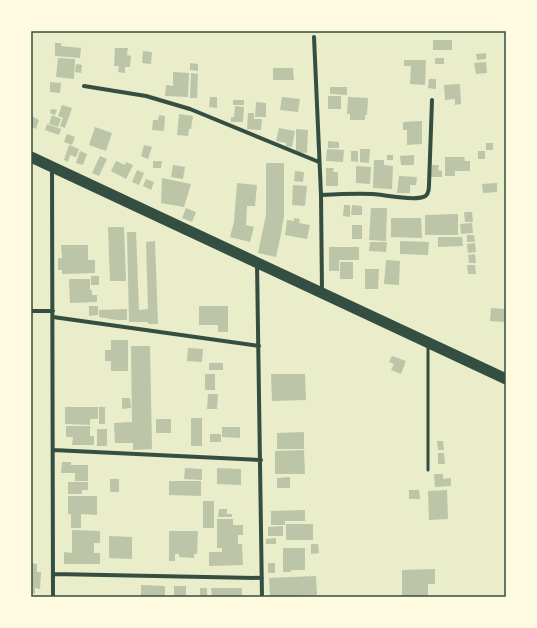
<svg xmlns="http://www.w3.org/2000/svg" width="537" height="628" viewBox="0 0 537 628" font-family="'PT Sans',sans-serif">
  <rect width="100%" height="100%" fill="#e9edc9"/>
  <!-- building -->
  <path fill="#bcc5a7" d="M 433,40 L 452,40 L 452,50 L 433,50 Z
    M 55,43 L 61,43 L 61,46 L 81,48 L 80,58 L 55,56 Z
    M 115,48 L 128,48 L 127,55 L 131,56 L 130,67 L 125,67 L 125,73 L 118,72 L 119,66 L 114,66 Z
    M 143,51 L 152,52 L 151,64 L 142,63 Z
    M 486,53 L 486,59 L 477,60 L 476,54 Z
    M 58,58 L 75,59 L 74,79 L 56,77 Z
    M 435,58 L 444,58 L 444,64 L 435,64 Z
    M 404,60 L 426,60 L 425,85 L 410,84 L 411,66 L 404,66 Z
    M 486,62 L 487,73 L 476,74 L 474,63 Z
    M 190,63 L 198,64 L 198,71 L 190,70 Z
    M 76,64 L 82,65 L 81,73 L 75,72 Z
    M 273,68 L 293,68 L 294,80 L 273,80 Z
    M 173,72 L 189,73 L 188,97 L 165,96 L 166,85 L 173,86 Z
    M 191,73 L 198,74 L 197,98 L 190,98 Z
    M 429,79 L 436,79 L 436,89 L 428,88 Z
    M 50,82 L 61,83 L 60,93 L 50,92 Z
    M 460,84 L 461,104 L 455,105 L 455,99 L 445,100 L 444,85 Z
    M 330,87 L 347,87 L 347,95 L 330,94 Z
    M 328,96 L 341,96 L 341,109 L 328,109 Z
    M 210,97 L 217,97 L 217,108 L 209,107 Z
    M 282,97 L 300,99 L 298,112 L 280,110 Z
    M 348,97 L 368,98 L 367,115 L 365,115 L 365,120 L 350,120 L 350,114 L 347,114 Z
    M 233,100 L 244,100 L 244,105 L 233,105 Z
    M 256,102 L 266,103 L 266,117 L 255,117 Z
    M 62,105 L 72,108 L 65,128 L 60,126 L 63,118 L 58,116 Z
    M 235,106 L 244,107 L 243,122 L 231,122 L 231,117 L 234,117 Z
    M 51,109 L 57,110 L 55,115 L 50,113 Z
    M 248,113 L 254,113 L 254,119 L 262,119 L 261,130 L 247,129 Z
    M 179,114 L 193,116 L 191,129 L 189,129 L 188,136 L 177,135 Z
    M 52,115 L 61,119 L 58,127 L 49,124 Z
    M 159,115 L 165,116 L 164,131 L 152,130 L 153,120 L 158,120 Z
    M 31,116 L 39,120 L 36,129 L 31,127 Z
    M 422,121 L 422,144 L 407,145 L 407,130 L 403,130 L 403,122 Z
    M 47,124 L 61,129 L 59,135 L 45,130 Z
    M 95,127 L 112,133 L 106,151 L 89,145 Z
    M 279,128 L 295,131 L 292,147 L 286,146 L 286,143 L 276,141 Z
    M 296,129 L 308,130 L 307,153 L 296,152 Z
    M 67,134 L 75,137 L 72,145 L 64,142 Z
    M 328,141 L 339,142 L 339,148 L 328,148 Z
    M 486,143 L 493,143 L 493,150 L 486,150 Z
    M 69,145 L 79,149 L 76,157 L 70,155 L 68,162 L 64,160 Z
    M 144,145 L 152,147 L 148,159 L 141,156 Z
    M 327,149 L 344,150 L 343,162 L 326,161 Z
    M 360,149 L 370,149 L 369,163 L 360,162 Z
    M 80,151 L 87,154 L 83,165 L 76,163 Z
    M 351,151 L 358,151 L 358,162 L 351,161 Z
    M 478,151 L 485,151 L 485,159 L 478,159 Z
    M 387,155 L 393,155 L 393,160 L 387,160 Z
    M 414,155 L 414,165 L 401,165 L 400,156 Z
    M 100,156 L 107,159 L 99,176 L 92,173 Z
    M 445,157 L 464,157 L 465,161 L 470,161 L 470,171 L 455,171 L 455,176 L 445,176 Z
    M 374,160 L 384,160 L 384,165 L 393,166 L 392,189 L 373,188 Z
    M 116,161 L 125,165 L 126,162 L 133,165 L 126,179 L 111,171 Z
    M 153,161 L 162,161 L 161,168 L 153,168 Z
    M 266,163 L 284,163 L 284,216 L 281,234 L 276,257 L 258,253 L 266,215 Z
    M 173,165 L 185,167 L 183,179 L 171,177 Z
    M 432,165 L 439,165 L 438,170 L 442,171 L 442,177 L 431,177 Z
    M 356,166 L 371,167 L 370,184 L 356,183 Z
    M 326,168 L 334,168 L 333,172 L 338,172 L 338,186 L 326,186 Z
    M 137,170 L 144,173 L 139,185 L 132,182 Z
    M 295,171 L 304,172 L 303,182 L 294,181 Z
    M 399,176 L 417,177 L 416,185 L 410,185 L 410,193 L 397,193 Z
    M 162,178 L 191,184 L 184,207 L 161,203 Z
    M 146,179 L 154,182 L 151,190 L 143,186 Z
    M 237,183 L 257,185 L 255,206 L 247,206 L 246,225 L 254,227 L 250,242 L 230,237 L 234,222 Z
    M 497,183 L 497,192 L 483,193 L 482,184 Z
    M 293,185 L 307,186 L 305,206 L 292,205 Z
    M 344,205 L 350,205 L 350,217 L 343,216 Z
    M 352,205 L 362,206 L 362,215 L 351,215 Z
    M 186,208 L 196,212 L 192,222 L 182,218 Z
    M 371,208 L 387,208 L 386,241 L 369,240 Z
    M 464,212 L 472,212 L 473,222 L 465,222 Z
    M 458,214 L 458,235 L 425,235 L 425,215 Z
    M 294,218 L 300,219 L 299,223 L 310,225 L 307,239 L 285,235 L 287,220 L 294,221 Z
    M 391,218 L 421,218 L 422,238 L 391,237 Z
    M 472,223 L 473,233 L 461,234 L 460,224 Z
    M 352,225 L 362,225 L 362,239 L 352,239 Z
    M 108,227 L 124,227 L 126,281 L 110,281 Z
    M 127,232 L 136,232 L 139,310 L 148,309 L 146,242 L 155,241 L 158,324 L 148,324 L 148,322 L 129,322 Z
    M 467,235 L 474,235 L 475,242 L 467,242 Z
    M 438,237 L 462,237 L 463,246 L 438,247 Z
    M 400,241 L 429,242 L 428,255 L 400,254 Z
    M 370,242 L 387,242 L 386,252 L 369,251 Z
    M 475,243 L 476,252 L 468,253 L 467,244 Z
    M 61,245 L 88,245 L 88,260 L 95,260 L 95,273 L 62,274 L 62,270 L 58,270 L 58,258 L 62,258 Z
    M 329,247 L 359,247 L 359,260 L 339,260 L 339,271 L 329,271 Z
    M 475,254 L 476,263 L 469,263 L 468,255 Z
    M 386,260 L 400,261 L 399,285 L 384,284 Z
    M 340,262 L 353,262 L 353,279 L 340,279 Z
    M 467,265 L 475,265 L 476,274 L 468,274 Z
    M 365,269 L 379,269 L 378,289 L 365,289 Z
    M 91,276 L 99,276 L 99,285 L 91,285 Z
    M 69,279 L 90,279 L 90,290 L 92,290 L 92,295 L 97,295 L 97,302 L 70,303 Z
    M 89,306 L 98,306 L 98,315 L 89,316 Z
    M 199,306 L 228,306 L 228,332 L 218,332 L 218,325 L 199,325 Z
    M 491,308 L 505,309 L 504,322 L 490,321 Z
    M 127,309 L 127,320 L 117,320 L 99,317 L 99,310 Z
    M 111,340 L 128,340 L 128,371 L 111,371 L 111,361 L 105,361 L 105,350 L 111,350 Z
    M 131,346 L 150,346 L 152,449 L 133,450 L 133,443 L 115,443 L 114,423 L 132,422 Z
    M 188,348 L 203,349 L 202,362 L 187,361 Z
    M 392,356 L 406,361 L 401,374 L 391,370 L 394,364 L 389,362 Z
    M 209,363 L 223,363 L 223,370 L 209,370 Z
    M 205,374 L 215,374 L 215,390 L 205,390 Z
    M 271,374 L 305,374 L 306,400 L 272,401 Z
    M 208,394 L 218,394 L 217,409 L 207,409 Z
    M 122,398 L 130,398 L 131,408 L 122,409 Z
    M 65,407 L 98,407 L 98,419 L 90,419 L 90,425 L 65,424 Z
    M 99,407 L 105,407 L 105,424 L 99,424 Z
    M 191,418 L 202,418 L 202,446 L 191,446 Z
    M 156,419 L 171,419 L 171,433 L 156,433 Z
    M 66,426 L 90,426 L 90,436 L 94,436 L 94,445 L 72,445 L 73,437 L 66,437 Z
    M 222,427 L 240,427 L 240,438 L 222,437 Z
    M 97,429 L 107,429 L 107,446 L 97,446 Z
    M 304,432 L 304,449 L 277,449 L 277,433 Z
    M 210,434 L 221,434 L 221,442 L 210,442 Z
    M 437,441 L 443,441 L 444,450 L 438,450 Z
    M 304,450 L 305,474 L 275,474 L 275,451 Z
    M 438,453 L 444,453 L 445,464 L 438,464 Z
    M 62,462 L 71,462 L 71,465 L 88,465 L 88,481 L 75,481 L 75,473 L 61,473 Z
    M 185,468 L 202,469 L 202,480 L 184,479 Z
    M 217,468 L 241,469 L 241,485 L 217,484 Z
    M 434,474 L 443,474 L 443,479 L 451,478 L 451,486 L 435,487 Z
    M 290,477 L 290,488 L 277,488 L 277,478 Z
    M 110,479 L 119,479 L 119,492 L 110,492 Z
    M 169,481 L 201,481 L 201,496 L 169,495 Z
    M 68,482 L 88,482 L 88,490 L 82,490 L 82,494 L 68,494 Z
    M 409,490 L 419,490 L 420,499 L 409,499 Z
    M 447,490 L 448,519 L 429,520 L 428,491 Z
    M 68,496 L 97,496 L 97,515 L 81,514 L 81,528 L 71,528 L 71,514 L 68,514 Z
    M 203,501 L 214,501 L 214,528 L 203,528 Z
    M 219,509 L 227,509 L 227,514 L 232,514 L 232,517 L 218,517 Z
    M 305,510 L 305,521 L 285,521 L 285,525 L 271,525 L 271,511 Z
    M 217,519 L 233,519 L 233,525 L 243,525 L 243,535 L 238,535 L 238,544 L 242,544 L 243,565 L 209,566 L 209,552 L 222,552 L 222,548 L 217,548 Z
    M 286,524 L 313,524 L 313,540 L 286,540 Z
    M 283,526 L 283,536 L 268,536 L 268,527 Z
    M 72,530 L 100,531 L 100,543 L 94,543 L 94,553 L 100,553 L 100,564 L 64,564 L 64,552 L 72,553 Z
    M 169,531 L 198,531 L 197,554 L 194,554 L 194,558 L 179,557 L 179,554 L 175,554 L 175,561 L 169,561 Z
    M 109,536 L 132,537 L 132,559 L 109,558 Z
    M 276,538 L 276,544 L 266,544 L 266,539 Z
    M 311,544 L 318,544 L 319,553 L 311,554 Z
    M 283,548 L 305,548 L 305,570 L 291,570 L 291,572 L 283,572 Z
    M 31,563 L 37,564 L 37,572 L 41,572 L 40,589 L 35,588 L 35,594 L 31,593 Z
    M 268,563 L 275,563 L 275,573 L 268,573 Z
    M 435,569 L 435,584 L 428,584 L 428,597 L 402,597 L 402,570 Z
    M 316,576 L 317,595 L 270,597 L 269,578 Z
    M 141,585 L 165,586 L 165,597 L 141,597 Z
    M 174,586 L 186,586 L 186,597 L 174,597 Z
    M 200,588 L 207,588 L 207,597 L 200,597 Z
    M 211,588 L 242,588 L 242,597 L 212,597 Z"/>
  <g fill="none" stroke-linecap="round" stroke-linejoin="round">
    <!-- service -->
    <path stroke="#344e41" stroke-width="3" d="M 428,345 L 428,470"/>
    <!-- minor -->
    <path stroke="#344e41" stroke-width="4" d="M 314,37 L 321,195 L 322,292
      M 84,86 L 146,96 L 190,109 L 319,162
      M 52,167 L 53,597
      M 321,195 C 338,194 356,193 373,194 C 386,195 412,201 423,197 C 429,196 429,189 429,185 L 432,100
      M 257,263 L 262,597
      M 31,311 L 53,311
      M 53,317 L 259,346
      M 53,450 L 261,460
      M 54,574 L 262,578"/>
    <!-- trunk -->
    <path stroke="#344e41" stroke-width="11" d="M 31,157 L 506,379"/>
  </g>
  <!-- border -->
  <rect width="537" height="628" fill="none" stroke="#fefae0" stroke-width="64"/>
  <rect x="32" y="32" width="473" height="564" fill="none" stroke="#344e41" stroke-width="1.5"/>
</svg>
